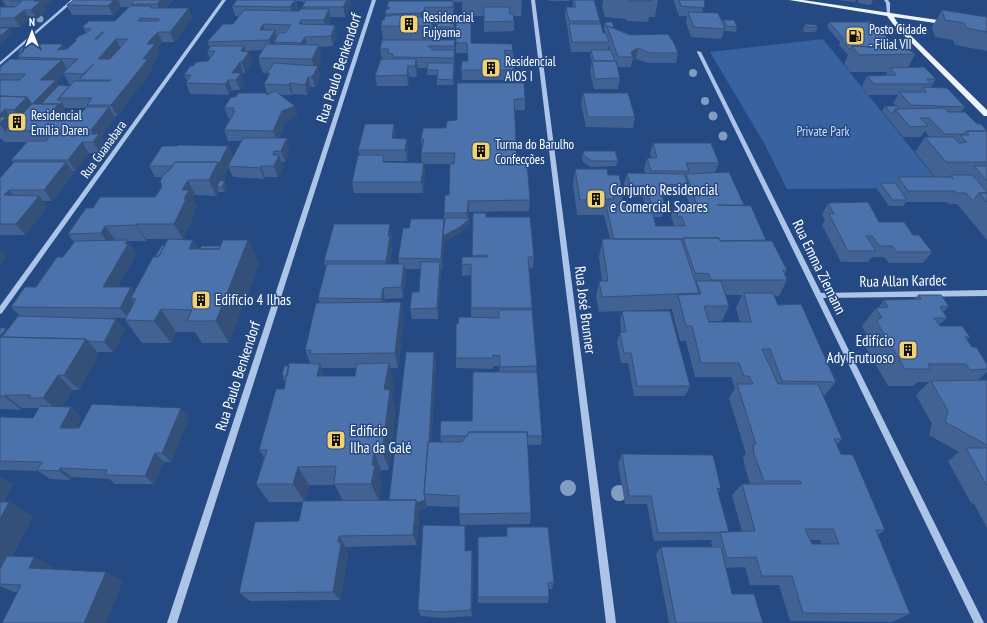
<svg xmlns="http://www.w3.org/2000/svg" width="987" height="623" viewBox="0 0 987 623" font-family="'PT Sans Narrow',sans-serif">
  <rect width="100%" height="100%" fill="#244983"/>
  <!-- green -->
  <path fill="#3862a0" d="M 823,39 L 943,188 L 787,189 L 764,143 L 710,52 Z"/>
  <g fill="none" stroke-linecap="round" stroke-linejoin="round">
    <!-- minor -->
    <path fill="#acc4e8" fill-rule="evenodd" d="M 71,0 L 75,0 L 0,65 L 0,62 Z
      M 222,0 L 226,0 L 2,313 L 0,314 L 0,306 Z
      M 372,0 L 376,0 L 177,623 L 167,623 Z
      M 531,0 L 535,0 L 616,623 L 606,623 Z
      M 884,0 L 888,0 L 890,3 L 890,15 L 887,14 L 886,3 Z
      M 697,51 L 701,52 L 821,293 L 987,290 L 987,296 L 823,298 L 984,623 L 974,623 L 697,52 Z"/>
    <!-- major -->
    <path fill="#eef4fd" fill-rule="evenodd" d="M 789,0 L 803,0 L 951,22 L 951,24 L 949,25 L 894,17 L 897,22 L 987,110 L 987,116 L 984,116 L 893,24 L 887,16 Z"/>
  </g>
  <!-- trees -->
  <g fill="#839cc2">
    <circle cx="40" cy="19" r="3.5"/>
    <circle cx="693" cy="73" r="4"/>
    <circle cx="705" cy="101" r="4"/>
    <circle cx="713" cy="116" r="4.5"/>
    <circle cx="723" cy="136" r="4.5"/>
    <circle cx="568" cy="488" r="8"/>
    <circle cx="619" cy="493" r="8"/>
  </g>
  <!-- wall -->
  <path fill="#416293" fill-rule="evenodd" d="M 2,0 L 53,0 L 44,7 L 47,11 L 37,19 L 30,19 L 20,27 L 0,27 L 0,7 L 13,7 L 12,6 L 6,6 Z
    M 74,0 L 206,0 L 173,0 L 170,3 L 170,4 L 167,8 L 193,18 L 174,42 L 162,42 L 157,48 L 159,54 L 151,65 L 153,69 L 117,116 L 114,116 L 115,118 L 101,137 L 106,145 L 100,153 L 89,153 L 75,171 L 72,171 L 74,173 L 52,201 L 43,201 L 47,207 L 25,235 L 0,235 L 0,177 L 1,177 L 14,163 L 11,160 L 27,142 L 4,142 L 2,139 L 0,139 L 0,67 L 19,59 L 17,57 L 20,54 L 18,51 L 67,49 L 76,41 L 75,40 L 86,33 L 82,27 L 115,21 L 129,7 L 121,7 L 113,15 L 72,15 L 67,5 ZM 64,74 L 69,84 L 72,84 L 70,86 L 59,85 L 57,81 ZM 65,108 L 86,108 L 82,112 L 64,112 L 63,111 Z
    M 237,0 L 350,0 L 351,5 L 345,17 L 331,17 L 331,19 L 328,25 L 335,25 L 337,35 L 333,46 L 319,47 L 322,59 L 318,68 L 320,76 L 315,87 L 311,87 L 307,95 L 293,94 L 292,95 L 280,95 L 298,116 L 285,122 L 279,138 L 287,138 L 290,149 L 285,162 L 281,162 L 283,166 L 278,177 L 265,177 L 264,179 L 233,177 L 228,166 L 241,141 L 228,141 L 224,130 L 230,119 L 229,119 L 224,108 L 236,97 L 267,93 L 268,95 L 264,84 L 268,77 L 268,73 L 263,73 L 258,58 L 262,50 L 246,51 L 246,52 L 249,52 L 252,62 L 245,73 L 243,73 L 242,75 L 244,83 L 240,90 L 232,90 L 229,95 L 190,94 L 186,83 L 187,81 L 184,75 L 193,66 L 208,61 L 210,59 L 207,51 L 210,48 L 207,42 L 233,24 L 239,16 L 235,16 L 232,6 ZM 296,1 L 305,2 L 302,7 L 303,9 L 299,11 L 297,11 L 298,10 Z
    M 453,0 L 522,0 L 521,16 L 514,16 L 514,31 L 484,32 L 484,16 L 462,16 L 462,2 L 454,2 L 454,17 L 453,23 L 455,29 L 454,32 L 437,33 L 437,24 L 433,24 L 434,40 L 455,40 L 455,56 L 454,56 L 455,68 L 453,85 L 437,85 L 437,79 L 438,75 L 427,75 L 427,68 L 417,68 L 417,77 L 409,77 L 408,86 L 377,86 L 375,76 L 388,59 L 382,59 L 380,49 L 383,40 L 381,26 L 386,16 L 385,14 L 388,9 L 387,6 L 453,1 Z
    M 549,0 L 569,0 L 569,1 L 549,1 Z
    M 573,0 L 594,0 L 600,21 L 600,24 L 603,33 L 606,34 L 606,32 L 605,32 L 604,27 L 605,22 L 614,27 L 614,28 L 678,53 L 676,63 L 648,63 L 636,59 L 632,61 L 631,67 L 617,67 L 620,78 L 618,89 L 594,89 L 590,72 L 592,61 L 590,55 L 591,52 L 571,52 L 568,34 L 568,30 L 565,17 L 566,7 L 573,7 ZM 609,44 L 610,50 L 608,50 Z
    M 603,0 L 658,0 L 655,17 L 649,17 L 648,22 L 627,21 L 626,19 L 605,17 L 602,7 Z
    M 674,0 L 705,0 L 702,12 L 722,22 L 723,20 L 737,27 L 736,32 L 725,31 L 724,30 L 722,38 L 721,38 L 720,39 L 691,37 L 686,22 L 687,16 L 679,16 L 674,2 Z
    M 838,0 L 856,0 L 855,2 Z
    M 858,0 L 873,0 L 871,5 L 858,3 Z
    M 942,10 L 987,17 L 987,51 L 955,45 L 953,40 L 935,37 L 932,27 Z
    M 456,18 L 471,43 L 513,51 L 514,68 L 514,79 L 512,80 L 462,80 L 461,70 L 468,61 L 468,53 L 456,53 Z
    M 829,22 L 915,54 L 908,68 L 936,79 L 930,88 L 965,107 L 961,112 L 987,130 L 987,240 L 957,204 L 949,204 L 947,202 L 906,202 L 903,206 L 889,206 L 877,189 L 880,183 L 894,183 L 898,177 L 935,177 L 915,152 L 925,137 L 930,137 L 925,131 L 920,137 L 903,137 L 882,111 L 885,106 L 896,106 L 893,103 L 898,95 L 868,95 L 862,86 L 867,76 L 886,75 L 887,72 L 850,72 L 844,64 L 848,55 L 839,45 L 840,42 L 827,27 Z
    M 805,24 L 818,27 L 815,32 L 804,32 L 803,30 Z
    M 457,83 L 525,99 L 525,110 L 514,110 L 517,162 L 530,200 L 529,211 L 469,212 L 468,218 L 470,218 L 470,224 L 460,233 L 444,242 L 442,270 L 441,270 L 438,319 L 412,319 L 410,309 L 419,292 L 420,269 L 405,269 L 406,275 L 403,298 L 385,299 L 385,302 L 404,317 L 398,368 L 390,368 L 394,385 L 392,397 L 395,411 L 389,470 L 381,470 L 379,479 L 381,485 L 379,500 L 389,500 L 434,352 L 436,363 L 431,442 L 441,442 L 440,436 L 472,421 L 499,372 L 500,366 L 493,366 L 493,369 L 456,368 L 456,358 L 458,324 L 471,317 L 471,275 L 462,276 L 462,265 L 473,257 L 473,213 L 486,217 L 534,257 L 533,268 L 529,268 L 532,310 L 537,366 L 536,372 L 542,436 L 541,445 L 527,445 L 531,513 L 530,524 L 460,525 L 459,514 L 459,507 L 427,506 L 427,508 L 419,511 L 417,545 L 346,547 L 345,550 L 348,553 L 340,600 L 250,601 L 239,593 L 299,521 L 303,502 L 269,502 L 256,484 L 264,457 L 259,450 L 284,389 L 286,381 L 284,381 L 282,376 L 289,366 L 310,363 L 305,350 L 320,303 L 318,298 L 326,269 L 324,261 L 392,235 L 391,241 L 392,246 L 390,264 L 399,264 L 398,258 L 409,228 L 444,224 L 444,213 L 449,195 L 450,164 L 424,164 L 425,174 L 423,193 L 354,193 L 352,182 L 360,155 L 358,150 L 396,135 L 395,138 L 408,149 L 407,161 L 384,161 L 384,162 L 422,163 L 421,153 L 422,147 L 421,139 L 446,128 L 457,120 ZM 321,368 L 356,368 L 355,376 L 324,376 ZM 309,485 L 335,485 L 343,501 L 305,501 Z
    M 583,93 L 635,117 L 633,128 L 586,127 L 581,104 Z
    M 653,143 L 719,163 L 715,173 L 744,205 L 744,206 L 766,240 L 787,270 L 785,274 L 787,280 L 779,296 L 774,296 L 778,305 L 836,382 L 824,396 L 823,396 L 842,439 L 837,445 L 841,454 L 885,530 L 878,535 L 910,614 L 892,622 L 790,621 L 779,585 L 750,585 L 745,567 L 726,568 L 732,594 L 763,623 L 669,623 L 656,554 L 661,547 L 712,547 L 711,543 L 713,540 L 654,541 L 647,504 L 625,504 L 618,463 L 622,454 L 721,489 L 718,493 L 729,532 L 742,532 L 732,495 L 742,484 L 750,484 L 745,467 L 743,457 L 746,454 L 729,398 L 735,388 L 731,377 L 695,377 L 686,341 L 680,341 L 672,310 L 673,309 L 627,311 L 690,386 L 685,396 L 634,396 L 628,363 L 621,363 L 617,342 L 620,332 L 621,332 L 620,321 L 622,311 L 599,312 L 596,297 L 599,281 L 602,281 L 599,257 L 602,241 L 610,239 L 604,215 L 577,215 L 573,184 L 575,169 L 608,175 L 623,193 L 621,205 L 645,205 L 643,197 L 628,197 L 624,184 L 627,173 L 645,173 L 644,169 L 647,158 L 651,158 L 650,154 ZM 685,193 L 690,205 L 675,205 L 671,216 L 674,226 L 656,226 L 653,217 L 662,217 L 665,206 L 662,196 L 685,195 ZM 726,295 L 742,295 L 736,308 L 740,322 L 709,322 L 709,321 L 722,321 L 729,306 ZM 810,540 L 820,540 L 821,544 L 812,544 Z
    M 178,146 L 228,146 L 233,156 L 224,175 L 225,178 L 223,181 L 225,181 L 227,187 L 225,192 L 219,192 L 218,191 L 216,196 L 195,195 L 193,199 L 197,206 L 193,213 L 194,215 L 183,239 L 146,239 L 146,241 L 128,241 L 135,251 L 134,252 L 136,255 L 117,287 L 131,287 L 134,292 L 155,257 L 165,245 L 193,240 L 198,249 L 220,246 L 248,240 L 259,263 L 229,343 L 202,343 L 195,332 L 176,332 L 171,343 L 142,343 L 125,320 L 126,318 L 81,318 L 116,319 L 125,330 L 113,352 L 97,352 L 99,354 L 79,390 L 73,390 L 62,407 L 71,407 L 81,417 L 76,428 L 189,418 L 171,462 L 164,462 L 154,484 L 115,484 L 109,479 L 72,477 L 71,480 L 50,479 L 38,471 L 0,470 L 0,417 L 33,418 L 39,408 L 22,408 L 21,410 L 0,409 L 0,328 L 8,330 L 20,316 L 11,307 L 36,287 L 63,257 L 74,242 L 68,234 L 93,208 L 155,197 L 162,187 L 162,177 L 155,177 L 149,166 Z
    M 583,151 L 618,161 L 616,166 L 591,167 L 583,162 L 582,157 Z
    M 828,203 L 913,235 L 932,252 L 923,263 L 889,263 L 884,257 L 872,257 L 868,262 L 841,262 L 822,225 L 825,220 L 822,214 Z
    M 918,295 L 949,306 L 943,312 L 947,318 L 939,325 L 940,326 L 970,337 L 967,340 L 972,347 L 987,364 L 987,372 L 978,380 L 987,380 L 987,528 L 974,504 L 971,503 L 948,461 L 959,452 L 929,435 L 932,424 L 916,395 L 929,382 L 918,382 L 913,386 L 888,386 L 862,340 L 863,337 L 866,334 L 862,326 L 876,308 L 878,308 L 884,300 L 914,300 Z
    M 0,476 L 13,484 L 3,502 L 33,516 L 12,556 L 54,567 L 53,569 L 123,581 L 17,592 L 14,592 L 0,586 Z
    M 507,527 L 554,582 L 552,589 L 549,589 L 549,597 L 548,603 L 478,603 L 478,597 L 506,536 Z
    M 465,533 L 466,551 L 472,550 L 473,557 L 472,616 L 444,618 L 421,616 L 418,610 Z"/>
  <!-- shaded-wall -->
  <path fill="#355078" d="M 36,0 L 53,0 L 44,7 L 47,11 L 37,19 L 31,10 L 34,1 Z
    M 114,0 L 118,0 L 121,7 L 113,15 L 108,6 Z
    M 161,0 L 173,0 L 170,3 L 170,4 L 162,14 L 157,4 Z
    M 295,0 L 298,10 L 293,17 L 290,7 Z
    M 347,0 L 350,0 L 351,5 L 345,17 L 343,7 Z
    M 453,1 L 454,17 L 453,24 Z
    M 425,7 L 427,24 L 422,26 L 420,13 Z
    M 189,8 L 193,18 L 174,42 L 170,32 Z
    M 329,9 L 331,19 L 326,30 L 324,20 Z
    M 24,10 L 30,19 L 20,27 L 14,18 Z
    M 301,20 L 303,30 L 299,24 Z
    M 432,20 L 434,37 L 433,44 L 432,26 Z
    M 263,24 L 266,34 L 260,30 Z
    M 335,25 L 337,35 L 333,46 L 331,36 Z
    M 10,28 L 13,33 L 0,44 L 0,36 Z
    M 275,30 L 277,40 L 274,42 L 275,45 L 272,50 L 269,40 Z
    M 158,32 L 162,42 L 157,48 L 159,54 L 151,65 L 153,69 L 117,116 L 111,105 L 143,59 L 147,44 Z
    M 305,37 L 307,47 L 304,54 L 301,43 Z
    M 116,39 L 121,49 L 104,69 L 98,59 Z
    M 455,40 L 455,56 L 454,46 Z
    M 63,44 L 69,55 L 57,50 Z
    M 319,45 L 322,59 L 318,68 L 320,76 L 315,87 L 312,77 L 315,71 L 312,59 Z
    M 244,46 L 247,54 L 249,52 L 252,62 L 245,73 L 242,62 L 241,51 Z
    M 638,48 L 636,59 L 632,61 L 633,57 L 631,52 Z
    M 454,50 L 455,68 L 453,85 L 453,80 L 454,63 Z
    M 416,59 L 418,70 L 417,77 L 415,66 Z
    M 62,60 L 68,70 L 63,73 L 64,74 L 57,81 L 63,91 L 27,128 L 14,110 L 40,80 Z
    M 240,62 L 243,73 L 242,75 L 244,83 L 240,90 L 236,80 L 232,73 Z
    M 408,66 L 409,77 L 408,86 L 407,75 Z
    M 514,68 L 514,79 L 512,80 L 513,70 Z
    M 308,77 L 311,87 L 307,95 L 305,85 Z
    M 228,80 L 232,90 L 229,95 L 225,84 Z
    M 290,83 L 293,94 L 292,95 L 289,85 Z
    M 59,98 L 65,108 L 63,111 L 65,115 L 47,116 L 57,100 Z
    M 295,106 L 298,116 L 285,122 L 277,141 L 273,131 L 282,111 Z
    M 109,107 L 115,118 L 101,137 L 106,145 L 100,153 L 93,142 L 96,138 L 91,130 Z
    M 5,109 L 18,128 L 5,131 L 0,124 L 0,114 Z
    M 394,124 L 396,135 L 393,149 L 392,138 Z
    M 287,138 L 290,149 L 285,162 L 281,151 Z
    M 407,139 L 408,149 L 407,161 L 405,150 Z
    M 82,142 L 89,153 L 75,171 L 68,160 Z
    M 228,146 L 233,156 L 224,175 L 225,178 L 220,187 L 217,187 L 218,191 L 216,196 L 209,180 L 218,162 Z
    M 274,151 L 277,160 L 279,155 L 283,166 L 278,177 L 274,166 L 273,155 Z
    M 66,162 L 74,173 L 52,201 L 44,190 Z
    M 424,163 L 425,174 L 423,193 L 421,182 Z
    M 261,166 L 265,177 L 264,179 L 260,168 Z
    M 188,180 L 195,195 L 193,199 L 197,206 L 193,213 L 194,215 L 183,239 L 174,224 L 184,199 L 182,190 Z
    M 225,181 L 227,187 L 225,192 L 222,187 Z
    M 9,190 L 17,201 L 4,195 Z
    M 39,196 L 47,207 L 25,235 L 16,224 Z
    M 468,201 L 469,212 L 468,220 L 470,218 L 470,224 L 460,233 L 444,242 L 442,270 L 441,259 L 444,219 L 445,230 L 468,220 L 467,213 Z
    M 136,224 L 146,239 L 146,241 L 136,225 Z
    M 390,224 L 392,235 L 391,241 L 392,246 L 389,271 L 386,261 L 388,236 Z
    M 105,226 L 116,241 L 111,249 L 101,233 Z
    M 127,240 L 135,251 L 134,252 L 136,255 L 111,298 L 103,287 L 125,244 Z
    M 193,240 L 206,263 L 189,249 Z
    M 248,240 L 259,263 L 229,343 L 216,321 Z
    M 0,249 L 7,256 L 0,265 Z
    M 440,262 L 441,273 L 438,319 L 437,308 Z
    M 404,264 L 406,275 L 403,298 L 401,287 Z
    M 131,287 L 139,298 L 136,299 L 131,298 L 136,305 L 129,318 L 120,308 Z
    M 383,288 L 385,299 L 383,310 L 381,299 Z
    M 401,302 L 404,317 L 398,368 L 395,353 Z
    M 161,309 L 176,332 L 171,343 L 154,321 Z
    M 116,319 L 125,330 L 113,352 L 104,342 Z
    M 6,328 L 17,339 L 2,338 L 0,337 Z
    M 86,339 L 99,354 L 79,390 L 64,375 Z
    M 434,352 L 436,363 L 428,494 L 425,494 Z
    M 389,363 L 394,385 L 392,397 L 395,411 L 389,470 L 382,451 L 384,389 Z
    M 320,364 L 328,385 L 317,376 Z
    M 58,375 L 73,390 L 59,412 L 43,398 Z
    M 5,395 L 22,408 L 21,410 L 4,396 Z
    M 71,407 L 81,417 L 71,437 L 60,428 Z
    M 181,408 L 189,418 L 171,462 L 162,453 Z
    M 374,451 L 381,470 L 379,479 L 381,485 L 379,501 L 371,484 L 372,465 Z
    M 155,453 L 164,462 L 154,484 L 145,476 Z
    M 298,467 L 309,485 L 305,502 L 293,484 Z
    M 60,468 L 72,477 L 71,480 L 59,471 Z
    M 0,476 L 13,484 L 0,506 Z
    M 425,497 L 427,506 L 427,508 L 419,511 L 417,503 Z
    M 416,500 L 419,511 L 417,545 L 413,535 Z
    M 9,502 L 33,516 L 3,572 L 0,571 L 0,519 Z
    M 465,526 L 465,533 L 466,558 L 465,551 Z
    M 339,536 L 346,547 L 345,550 L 348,553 L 340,600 L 333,592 Z
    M 472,550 L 473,557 L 472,616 L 471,610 Z
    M 34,557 L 54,567 L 49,577 L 29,568 Z
    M 106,572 L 123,581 L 106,623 L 84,623 Z"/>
  <!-- building -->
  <path fill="#4c72ab" stroke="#355078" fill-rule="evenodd" d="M 11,0 L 36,0 L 34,1 L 41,1 L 31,10 L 24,10 L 14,18 L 0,18 L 0,7 L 15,7 L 22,1 L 9,1 Z
    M 74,0 L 114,0 L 108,6 L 67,5 Z
    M 135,0 L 161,0 L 157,4 L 131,4 Z
    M 237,0 L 295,0 L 290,7 L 232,6 Z
    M 306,0 L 347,0 L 343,7 L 302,7 Z
    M 574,0 L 594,0 L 600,21 L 569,21 L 566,7 L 576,7 Z
    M 630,0 L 652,0 L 653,1 L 630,1 Z
    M 679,0 L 705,0 L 704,8 L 681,6 Z
    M 389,1 L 453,1 L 453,7 L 425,7 L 424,11 L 420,13 L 385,14 L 386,10 L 390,8 L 387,6 Z
    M 130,6 L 152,6 L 150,8 L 189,8 L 170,32 L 158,32 L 151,39 L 147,44 L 155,44 L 143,59 L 148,59 L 111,105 L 87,105 L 92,98 L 59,98 L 74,81 L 110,81 L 111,80 L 79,80 L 94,64 L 83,74 L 63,73 L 78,59 L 17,57 L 24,51 L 18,51 L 25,45 L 43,44 L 63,44 L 57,50 L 67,49 L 77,40 L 75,40 L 79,36 L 86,33 L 91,29 L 84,29 L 85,28 L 82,27 L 89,21 L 115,21 ZM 140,18 L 160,19 L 158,21 L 138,21 ZM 102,32 L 104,32 L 97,39 L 95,39 ZM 116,39 L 128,39 L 110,59 L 98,59 Z
    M 484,7 L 509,7 L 510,14 L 513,14 L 514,21 L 484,22 Z
    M 300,9 L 329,9 L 324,20 L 301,20 L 299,24 L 335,25 L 331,36 L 305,37 L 301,43 L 274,42 L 279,33 L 285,33 L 291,25 L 263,24 L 260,30 L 275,30 L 269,40 L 207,42 L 223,24 L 233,24 L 244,10 L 299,11 Z
    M 942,10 L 987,17 L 987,32 L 966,28 L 964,23 L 945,20 Z
    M 688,12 L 718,13 L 725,28 L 723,28 L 723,29 L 694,27 Z
    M 392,15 L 413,15 L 413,17 L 430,17 L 430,20 L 432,20 L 432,26 L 381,26 L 382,20 L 384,20 L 385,16 L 392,16 Z
    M 456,18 L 471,18 L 471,43 L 512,44 L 513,51 L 504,50 L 505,54 L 513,54 L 514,68 L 513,70 L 461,70 L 462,61 L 468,61 L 467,43 L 456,43 Z
    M 723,20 L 734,20 L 737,27 L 727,26 Z
    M 605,22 L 612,22 L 614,27 L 610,27 L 607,26 L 607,27 L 606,27 Z
    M 829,22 L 871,22 L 898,48 L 852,46 L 850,50 L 841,39 L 844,39 Z
    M 437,23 L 450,23 L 454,24 L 454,27 L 437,27 Z
    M 569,24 L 601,24 L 603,33 L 606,33 L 609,42 L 572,42 Z
    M 805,24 L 816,25 L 818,27 L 806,27 Z
    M 607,26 L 630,35 L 668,34 L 674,43 L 678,53 L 650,53 L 638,48 L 631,52 L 633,57 L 618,57 Z
    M 0,28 L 10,28 L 0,36 Z
    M 382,40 L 455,40 L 454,46 L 428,46 L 432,48 L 432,50 L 454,50 L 454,58 L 393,57 L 393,54 L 387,53 L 389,49 L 380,49 Z
    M 266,44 L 319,45 L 312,59 L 258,58 Z
    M 211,46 L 244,46 L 241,51 L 249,52 L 242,62 L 240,62 L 232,73 L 241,73 L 236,80 L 228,80 L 225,84 L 186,83 L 191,75 L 184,75 L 190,66 L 193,66 L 196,62 L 208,61 L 215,51 L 207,51 Z
    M 852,46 L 909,49 L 915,54 L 859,55 Z
    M 591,50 L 611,50 L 615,61 L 594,61 Z
    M 10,59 L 62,60 L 40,80 L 56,80 L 32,104 L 27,97 L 0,96 L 0,80 L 19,80 L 26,74 L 0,74 L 0,67 Z
    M 381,59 L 416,59 L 415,66 L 408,66 L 407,75 L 375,76 Z
    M 592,61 L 616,61 L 620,78 L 595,79 Z
    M 274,63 L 318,66 L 312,77 L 308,77 L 305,85 L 290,83 L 289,85 L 264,84 L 270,73 L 267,73 Z
    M 428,63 L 454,63 L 453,80 L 437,79 L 438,70 L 427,70 Z
    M 924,67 L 936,79 L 927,79 L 931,84 L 874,84 L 867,76 L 896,75 L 890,68 Z
    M 457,83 L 524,83 L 525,99 L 514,99 L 517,162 L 527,162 L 530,200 L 468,201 L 467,213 L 444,213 L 445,195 L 449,195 L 450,163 L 454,164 L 455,153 L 421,153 L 424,139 L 421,139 L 423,128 L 446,128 L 447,121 L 457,120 Z
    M 59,85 L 70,86 L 57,100 L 60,100 L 62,102 L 59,105 L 59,104 L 41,104 Z
    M 923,87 L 947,88 L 965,107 L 911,105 L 899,92 L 926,92 Z
    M 275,91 L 295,106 L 282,111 L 273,131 L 224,130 L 235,111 L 232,111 L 234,108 L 224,108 L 231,97 L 236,97 L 238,93 L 267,93 L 266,95 Z
    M 583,93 L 628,93 L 635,117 L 588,117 Z
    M 0,96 L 27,97 L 14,110 L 5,109 L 0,114 Z
    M 32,104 L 59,104 L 47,116 L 51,116 L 55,112 L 82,112 L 87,107 L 109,107 L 91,130 L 5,131 Z
    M 885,106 L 897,106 L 900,109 L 895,109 L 892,114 Z
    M 944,108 L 948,112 L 965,112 L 977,124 L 981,124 L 987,131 L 966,131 L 964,134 L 945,134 L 929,118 L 920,118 L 928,126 L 910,127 L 895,109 Z
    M 0,117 L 6,117 L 0,123 Z
    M 365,124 L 394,124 L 392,138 L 407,139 L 405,150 L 358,150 Z
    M 966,131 L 987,131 L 987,162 L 946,162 L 925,137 L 953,137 L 959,143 L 967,142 L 960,135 L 969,135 Z
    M 52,134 L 99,134 L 93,142 L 82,142 L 68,160 L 11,160 L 28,141 L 46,141 Z
    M 243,138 L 287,138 L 281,151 L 274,151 L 273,155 L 279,155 L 274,166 L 261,166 L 260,168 L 228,166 Z
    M 653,143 L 711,143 L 719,163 L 686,163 L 689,171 L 651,171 L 647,158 L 657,158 Z
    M 179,145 L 228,146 L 219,164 L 218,162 L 175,162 L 172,166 L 149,166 L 162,146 L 178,146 Z
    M 583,151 L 615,151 L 618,161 L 592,161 L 584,156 Z
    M 358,155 L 383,155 L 383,162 L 424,163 L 421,182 L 352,182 Z
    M 14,162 L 66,162 L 44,190 L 9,190 L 4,195 L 39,196 L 16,224 L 0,224 L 0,177 L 1,177 Z
    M 175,162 L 218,162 L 209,180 L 188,180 L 182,190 L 189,190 L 184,199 L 186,199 L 174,224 L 136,224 L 136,225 L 105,226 L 101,233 L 68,234 L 86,208 L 93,208 L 100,197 L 155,197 L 162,187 L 160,181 L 164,174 L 170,170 Z
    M 974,166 L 987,166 L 987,181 Z
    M 575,169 L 607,169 L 608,175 L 619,175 L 623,193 L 612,193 L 614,199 L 580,200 Z
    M 729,172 L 744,205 L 717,205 L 751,206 L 766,240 L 720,241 L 719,238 L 683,238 L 682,240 L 681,239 L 614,239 L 606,205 L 650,205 L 656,226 L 685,226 L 682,217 L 678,217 L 675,205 L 697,205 L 686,174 Z
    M 627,173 L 684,174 L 688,184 L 659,185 L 665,206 L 652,206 L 646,186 L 630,186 Z
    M 951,175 L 972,175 L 986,191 L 987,191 L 987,193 L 979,193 L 973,201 L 966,193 L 957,193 L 955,191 L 908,191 L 898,177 L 951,177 L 953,179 Z
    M 219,181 L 225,181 L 222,187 L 217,187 Z
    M 880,183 L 895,183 L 907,200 L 893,200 Z
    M 979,193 L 987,193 L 987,202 Z
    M 868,202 L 879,222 L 904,222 L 913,235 L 919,235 L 932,252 L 897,252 L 892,246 L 880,246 L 872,236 L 866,236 L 876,251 L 848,251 L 829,214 L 834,214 L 828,203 Z
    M 473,213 L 486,213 L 486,217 L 530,217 L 534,257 L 528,257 L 532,308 L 471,308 L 471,264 L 462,265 L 462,257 L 487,257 L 487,255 L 472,256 Z
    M 445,218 L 470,218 L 460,227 L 443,236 Z
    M 411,219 L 444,219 L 441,259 L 398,258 L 403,228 L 409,228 Z
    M 334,224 L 390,224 L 388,236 L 390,236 L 386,261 L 324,261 Z
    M 683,238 L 719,238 L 720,241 L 772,241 L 787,270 L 783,270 L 787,280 L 711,280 L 709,274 L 695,273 Z
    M 168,239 L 193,240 L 189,249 L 219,249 L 223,240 L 248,240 L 216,321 L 187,321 L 192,310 L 161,309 L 154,321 L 125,320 L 136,299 L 131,298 L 153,257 L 159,256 Z
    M 603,239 L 681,239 L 699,293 L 602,297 L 599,281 L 608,281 L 602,241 Z
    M 127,240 L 125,244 L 128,244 L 103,287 L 131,287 L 120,308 L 11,307 L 25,287 L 36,287 L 57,257 L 63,257 L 75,241 Z
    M 162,245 L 165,245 L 159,256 L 155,257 Z
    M 201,246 L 220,246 L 219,249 L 200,249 Z
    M 421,262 L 440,262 L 437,308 L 410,309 L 412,292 L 419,292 Z
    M 327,264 L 404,264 L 401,287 L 383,288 L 381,299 L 318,298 Z
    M 696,281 L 721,281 L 729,306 L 704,306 L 709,322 L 751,322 L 744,293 L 773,293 L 778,305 L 801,304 L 836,382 L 782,381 L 770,349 L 762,349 L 778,384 L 818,384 L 842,439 L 834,439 L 841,454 L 853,455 L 885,530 L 876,530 L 910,614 L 803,613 L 792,576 L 762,576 L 756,557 L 727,558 L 720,532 L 755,531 L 742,484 L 801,484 L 800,481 L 764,481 L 754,454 L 753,444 L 756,444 L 737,384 L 753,384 L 749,376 L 744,376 L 739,363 L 701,363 L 692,326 L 686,326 L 678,295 L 701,294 ZM 805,529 L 833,529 L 839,544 L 812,544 Z
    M 918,295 L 941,295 L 949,306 L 940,307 L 947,318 L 934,318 L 940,326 L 962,326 L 970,337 L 965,337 L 972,347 L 976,347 L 987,364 L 987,369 L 970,370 L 966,364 L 928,364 L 930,369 L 905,369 L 877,322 L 878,319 L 882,318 L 876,308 L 888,307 L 884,300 L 921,299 Z
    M 401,302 L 395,353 L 310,354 L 311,350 L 305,350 L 316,303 Z
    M 499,310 L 532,310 L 537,366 L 500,367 L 500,356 L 493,355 L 493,358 L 456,358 L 456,324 L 458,324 L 459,317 L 499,318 Z
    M 622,311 L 670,311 L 690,386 L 637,386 L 631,353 L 624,353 L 620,332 L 626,332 Z
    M 18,316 L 116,319 L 104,342 L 88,341 L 86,339 L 2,337 Z
    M 0,328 L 6,328 L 0,337 Z
    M 0,337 L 86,339 L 64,375 L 58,375 L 43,398 L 29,398 L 31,395 L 5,395 L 4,396 L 0,396 Z
    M 406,352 L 434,352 L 429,442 L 428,442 L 424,494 L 425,500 L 417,503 L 416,500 L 389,500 Z
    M 289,363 L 320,364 L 317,376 L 355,376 L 357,364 L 389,363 L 384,389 L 390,390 L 382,451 L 374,451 L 372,465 L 375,466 L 371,484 L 334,484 L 336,466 L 298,467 L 293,484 L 256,484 L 267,450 L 259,450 L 276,389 L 284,389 Z
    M 284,366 L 289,366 L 287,376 L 282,376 Z
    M 473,372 L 537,372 L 542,436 L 527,436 L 527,432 L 469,432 L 467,436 L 440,436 L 441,421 L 472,421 Z
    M 987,380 L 987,445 L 945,422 L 948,411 L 931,381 Z
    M 92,404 L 181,408 L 162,453 L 155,453 L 145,476 L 105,475 L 107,470 L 60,468 L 59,471 L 37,470 L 42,462 L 0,461 L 0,417 L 33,418 L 40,406 L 71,407 L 60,428 L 79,428 Z
    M 469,432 L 527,432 L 531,513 L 459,514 L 459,496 L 424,494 L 428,442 L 462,442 Z
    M 966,448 L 987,448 L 987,486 Z
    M 622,454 L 713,455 L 721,489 L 717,488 L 729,532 L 658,533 L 651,496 L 629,496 Z
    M 416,500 L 413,535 L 339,536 L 338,542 L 341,543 L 333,592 L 239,593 L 255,522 L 299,521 L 303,501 Z
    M 0,502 L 9,502 L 0,519 Z
    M 423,525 L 465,526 L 465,551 L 472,550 L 471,610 L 442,612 L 418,610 Z
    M 507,527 L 548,527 L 554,582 L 548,583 L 549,597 L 478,597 L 478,537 L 507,536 Z
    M 661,547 L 721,547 L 732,594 L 754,594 L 763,623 L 676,623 Z
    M 7,556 L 34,557 L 29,568 L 106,572 L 84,623 L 2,623 L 21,585 L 0,584 L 0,569 Z"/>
  <!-- icons -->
  <defs>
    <g id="building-square" transform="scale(1)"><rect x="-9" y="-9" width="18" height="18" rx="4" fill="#f2d270" stroke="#244983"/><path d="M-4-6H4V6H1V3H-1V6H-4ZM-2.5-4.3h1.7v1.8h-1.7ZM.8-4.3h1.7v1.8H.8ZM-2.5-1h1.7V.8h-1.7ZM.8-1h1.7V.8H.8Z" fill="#111"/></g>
    <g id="fuel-square" transform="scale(1)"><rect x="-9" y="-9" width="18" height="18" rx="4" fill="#f2d270" stroke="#244983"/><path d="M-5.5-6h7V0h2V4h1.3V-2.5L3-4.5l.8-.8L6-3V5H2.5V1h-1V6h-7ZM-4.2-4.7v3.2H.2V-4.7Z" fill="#111"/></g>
  </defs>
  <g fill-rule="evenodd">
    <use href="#building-square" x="409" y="24"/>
    <use href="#fuel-square" x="855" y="36"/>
    <use href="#building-square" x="491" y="68"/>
    <use href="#building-square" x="17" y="122"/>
    <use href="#building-square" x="481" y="151"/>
    <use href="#building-square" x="596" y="199"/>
    <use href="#building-square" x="201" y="300"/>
    <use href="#building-square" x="908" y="350"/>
    <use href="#building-square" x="336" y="440"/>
  </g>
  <g text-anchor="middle" stroke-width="3" stroke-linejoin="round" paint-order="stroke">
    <!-- far-poi labels -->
    <g font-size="13" fill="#fff" stroke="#244983" text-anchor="start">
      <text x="423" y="22">Residencial<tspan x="423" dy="15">Fujyama</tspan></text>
      <text x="869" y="34">Posto Cidade<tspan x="869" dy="15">- Filial VII</tspan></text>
      <text x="505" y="66">Residencial<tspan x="505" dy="15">AIOS I</tspan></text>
      <text x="31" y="120">Residencial<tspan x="31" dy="15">Emília Daren</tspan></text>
      <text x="495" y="149">Turma do Barulho<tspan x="495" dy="15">Confecções</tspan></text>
    </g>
    <!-- far-park labels -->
    <g font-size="13" fill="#d0dff6" stroke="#244983">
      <text x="823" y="136">Private Park</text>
    </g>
    <!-- far-street labels -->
    <g font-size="13" fill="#fff" stroke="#244983">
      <text transform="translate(103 149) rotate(-54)" y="5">Rua Guanabara</text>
    </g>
    <!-- street labels -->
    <g font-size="15" fill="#fff" stroke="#244983">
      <text transform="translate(339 68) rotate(-72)" y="5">Rua Paulo Benkendorf</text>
      <text transform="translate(819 267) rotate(64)" y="5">Rua Emma Ziemann</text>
      <text transform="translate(903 281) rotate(-1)" y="5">Rua Allan Kardec</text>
      <text transform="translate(585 310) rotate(83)" y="5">Rua José Brunner</text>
      <text transform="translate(238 376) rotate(-72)" y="5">Rua Paulo Benkendorf</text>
    </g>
    <!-- poi labels -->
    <g font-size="15" fill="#fff" stroke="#244983" text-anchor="start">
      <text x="610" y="195">Conjunto Residencial<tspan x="610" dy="17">e Comercial Soares</tspan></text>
      <text x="215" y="305">Edifício 4 Ilhas</text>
      <text x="894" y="346" text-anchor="end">Edifício<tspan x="894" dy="17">Ady Frutuoso</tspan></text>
      <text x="350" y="436">Edificio<tspan x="350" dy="17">Ilha da Galé</tspan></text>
    </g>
  </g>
  <!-- north arrow -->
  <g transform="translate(32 32)" stroke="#244983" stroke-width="3" paint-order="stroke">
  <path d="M0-3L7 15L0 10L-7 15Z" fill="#ffffff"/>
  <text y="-6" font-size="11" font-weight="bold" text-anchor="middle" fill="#ffffff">N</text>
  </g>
</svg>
